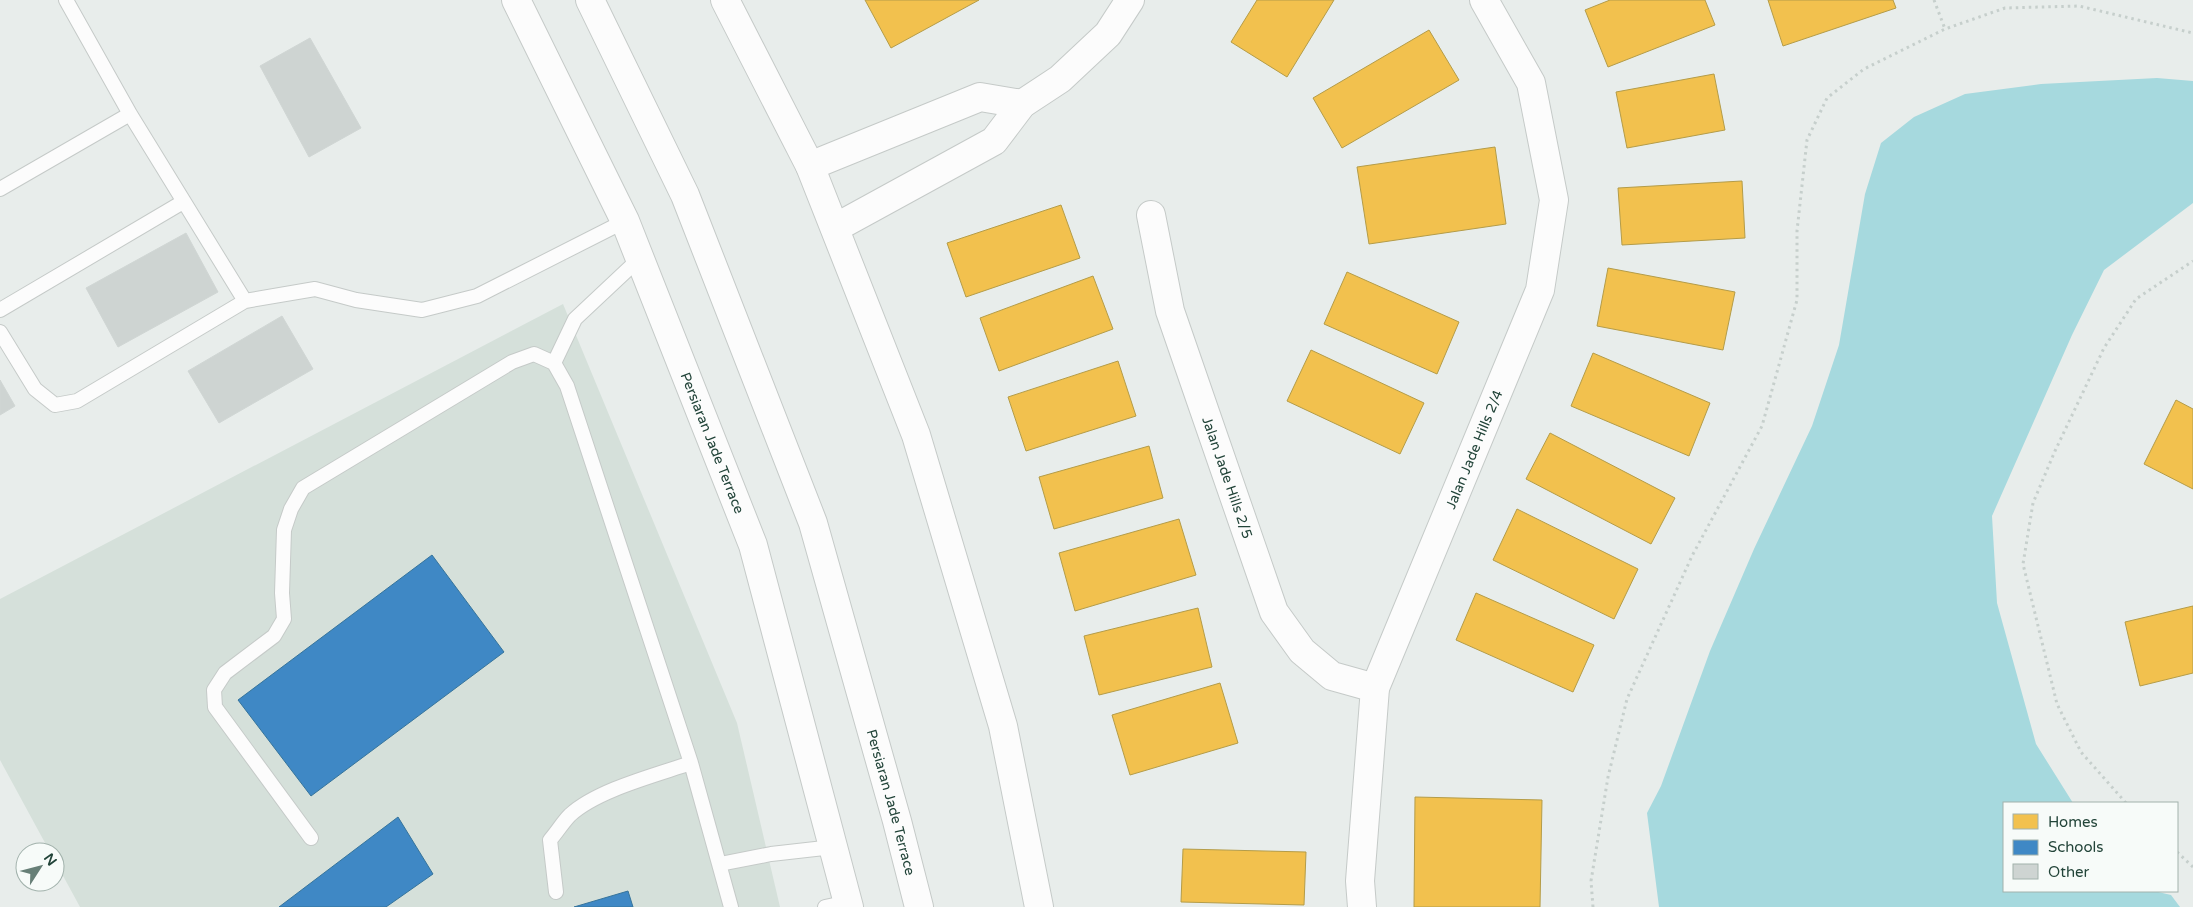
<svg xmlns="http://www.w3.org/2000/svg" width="2193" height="907" viewBox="0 0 2193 907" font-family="'Varela Round',sans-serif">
  <rect width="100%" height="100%" fill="#e8edeb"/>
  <!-- built -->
  <path fill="#d5e0da" d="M 563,304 L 737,723 L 780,907 L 80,907 L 55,861 L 55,852 L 50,852 L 0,760 L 0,599 Z"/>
  <!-- water -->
  <path fill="#a6d9de" d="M 2157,78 L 2193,81 L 2193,203 L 2104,270 L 2072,335 L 1992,516 L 1997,603 L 2036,744 L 2073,803 L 2004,803 L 2004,891 L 2154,891 L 2171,895 L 2180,907 L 1659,907 L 1647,813 L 1661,786 L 1710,651 L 1754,549 L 1812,426 L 1839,345 L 1865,194 L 1881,143 L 1914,117 L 1965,94 L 2041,84 Z"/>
  <!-- homes -->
  <path fill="#f2c14e" stroke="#b49c48" d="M 865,0 L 979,0 L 891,48 Z
    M 1257,0 L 1334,0 L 1287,77 L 1231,42 Z
    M 1610,0 L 1705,0 L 1715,25 L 1608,67 L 1585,10 Z
    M 1768,0 L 1893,0 L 1896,8 L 1783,46 Z
    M 1429,30 L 1459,80 L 1342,148 L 1313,98 Z
    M 1714,74 L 1725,130 L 1627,148 L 1616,92 Z
    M 1495,147 L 1506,224 L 1369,244 L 1357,167 Z
    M 1742,181 L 1745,238 L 1622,245 L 1618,188 Z
    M 1061,205 L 1080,258 L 966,297 L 947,243 Z
    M 1608,268 L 1735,292 L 1723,350 L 1597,326 Z
    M 1347,272 L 1459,322 L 1437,374 L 1324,324 Z
    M 1093,276 L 1113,329 L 999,371 L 980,318 Z
    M 1311,350 L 1424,403 L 1400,454 L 1287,401 Z
    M 1593,353 L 1710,403 L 1689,456 L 1571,406 Z
    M 1118,361 L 1136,416 L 1026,451 L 1008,397 Z
    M 2176,400 L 2193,409 L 2193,489 L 2144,464 Z
    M 1550,433 L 1675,498 L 1651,544 L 1526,479 Z
    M 1149,446 L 1163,498 L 1054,529 L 1039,477 Z
    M 1517,509 L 1638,569 L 1614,619 L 1493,560 Z
    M 1179,519 L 1196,575 L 1075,611 L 1059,553 Z
    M 1476,593 L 1594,645 L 1573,692 L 1456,640 Z
    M 2193,606 L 2193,673 L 2140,686 L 2125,622 Z
    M 1198,608 L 1212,667 L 1099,695 L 1084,636 Z
    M 1220,683 L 1238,743 L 1130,775 L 1112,715 Z
    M 1415,797 L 1542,800 L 1540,907 L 1414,907 Z
    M 1183,849 L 1306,852 L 1304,905 L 1181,902 Z"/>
  <!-- schools -->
  <path fill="#3f88c5" stroke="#36749b" d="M 432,555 L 504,652 L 311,796 L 238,700 Z
    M 398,817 L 433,874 L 386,907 L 279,907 Z
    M 628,891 L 633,907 L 574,907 Z"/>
  <!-- building -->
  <path fill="#ced4d2" stroke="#d0d6d4" d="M 310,38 L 361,128 L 309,157 L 260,66 Z
    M 186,233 L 218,292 L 118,347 L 86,288 Z
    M 282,316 L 313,369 L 219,423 L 188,371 Z
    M 0,380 L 15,406 L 0,415 Z"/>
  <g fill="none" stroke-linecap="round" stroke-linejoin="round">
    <!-- service casing -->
    <g stroke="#c5cac8" stroke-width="16">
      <path id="service" d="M 66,0 L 130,114 L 245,301
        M 0,189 L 130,114
        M 0,310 L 183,202
        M 0,332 L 35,389 L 55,405 L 77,401 L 245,301 L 315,289 L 356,300 L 422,310 L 477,296 L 625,221
        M 554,363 L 575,319 L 639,259
        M 311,838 L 215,707 L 214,690 L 225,673 L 274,636 L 284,619 L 282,593 L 284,530 L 291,509 L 303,488 L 512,362 L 534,354 L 554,363 L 567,386 L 691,763 L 731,907
        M 720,864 L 771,854 L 833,847
        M 556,892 L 550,840 C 557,832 563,822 570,815 C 597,790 656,775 691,763
        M 825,907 L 848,902"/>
    </g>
    <!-- minor casing -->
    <g stroke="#c5cac8" stroke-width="30">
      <g id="minor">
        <path d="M 725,0 L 810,166 L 916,435 L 1003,726 L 1039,907"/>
        <path d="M 810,166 L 980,97 L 1022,104"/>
        <path id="s1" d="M 1151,215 L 1170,311 L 1274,612 L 1302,651 L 1332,676 L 1375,688"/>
        <path d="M 835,228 L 994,141 L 1022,104 L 1060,79 L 1108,34 L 1130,0"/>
        <path id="s2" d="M 1362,907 L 1360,881 L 1375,688 L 1540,290 L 1554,200 L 1531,83 L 1484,0"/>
      </g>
    </g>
    <!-- tertiary casing -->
    <g stroke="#c5cac8" stroke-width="30">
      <g id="tertiary">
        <path id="s3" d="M 516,0 L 625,221 L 753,545 L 849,907"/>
        <path id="s4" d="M 590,0 L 685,195 L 813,523 L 897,821 L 919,907"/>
      </g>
    </g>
    <!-- path -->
    <path stroke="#c6cfcc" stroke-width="3" stroke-dasharray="2.5 4" stroke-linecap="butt" d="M 1934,0 L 1945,29
      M 2126,803 L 2081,752 L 2057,704 L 2023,564 L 2033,503 L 2055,451 L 2104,348 L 2136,299 L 2193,261
      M 2177,852 L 2193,867
      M 1593,907 L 1591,881 L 1608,777 L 1627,699 L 1692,556 L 1762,426 L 1797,300 L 1797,231 L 1807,140 L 1827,98 L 1864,69 L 1945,29 L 2005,8 L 2079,6 L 2193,33"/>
    <!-- service -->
    <use href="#service" stroke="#fcfcfc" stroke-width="14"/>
    <!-- minor -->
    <use href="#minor" stroke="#fcfcfc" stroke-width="28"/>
    <!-- tertiary -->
    <use href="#tertiary" stroke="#fcfcfc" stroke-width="28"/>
  </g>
  <g text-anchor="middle" stroke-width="5" stroke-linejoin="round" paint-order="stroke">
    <!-- street labels -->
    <g font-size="14" fill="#224439" stroke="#f7fbf9">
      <text dy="5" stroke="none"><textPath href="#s3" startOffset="485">Persiaran Jade Terrace</textPath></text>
      <text dy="5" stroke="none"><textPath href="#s2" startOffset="478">Jalan Jade Hills 2/4</textPath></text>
      <text dy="5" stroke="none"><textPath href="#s1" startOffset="274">Jalan Jade Hills 2/5</textPath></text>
      <text dy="5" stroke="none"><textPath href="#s4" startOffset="859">Persiaran Jade Terrace</textPath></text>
    </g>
  </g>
  <!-- legend -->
  <rect x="2003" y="802" width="175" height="90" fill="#f7fbf9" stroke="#a2b2ac"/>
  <rect x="2013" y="814" width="25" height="15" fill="#f2c14e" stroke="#a2b2ac"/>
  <text x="2048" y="827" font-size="15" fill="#224439">Homes</text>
  <rect x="2013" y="840" width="25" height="15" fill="#3f88c5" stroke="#a2b2ac"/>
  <text x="2048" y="852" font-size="15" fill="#224439">Schools</text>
  <rect x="2013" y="864" width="25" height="15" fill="#ced4d2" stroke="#a2b2ac"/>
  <text x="2048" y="877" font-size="15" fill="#224439">Other</text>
  <!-- north arrow -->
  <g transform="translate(40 867) rotate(54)"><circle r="24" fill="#f7fbf9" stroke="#a2b2ac"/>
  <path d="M0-4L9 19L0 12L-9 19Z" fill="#677f77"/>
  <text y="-8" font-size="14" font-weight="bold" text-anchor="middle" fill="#224439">N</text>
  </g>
</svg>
